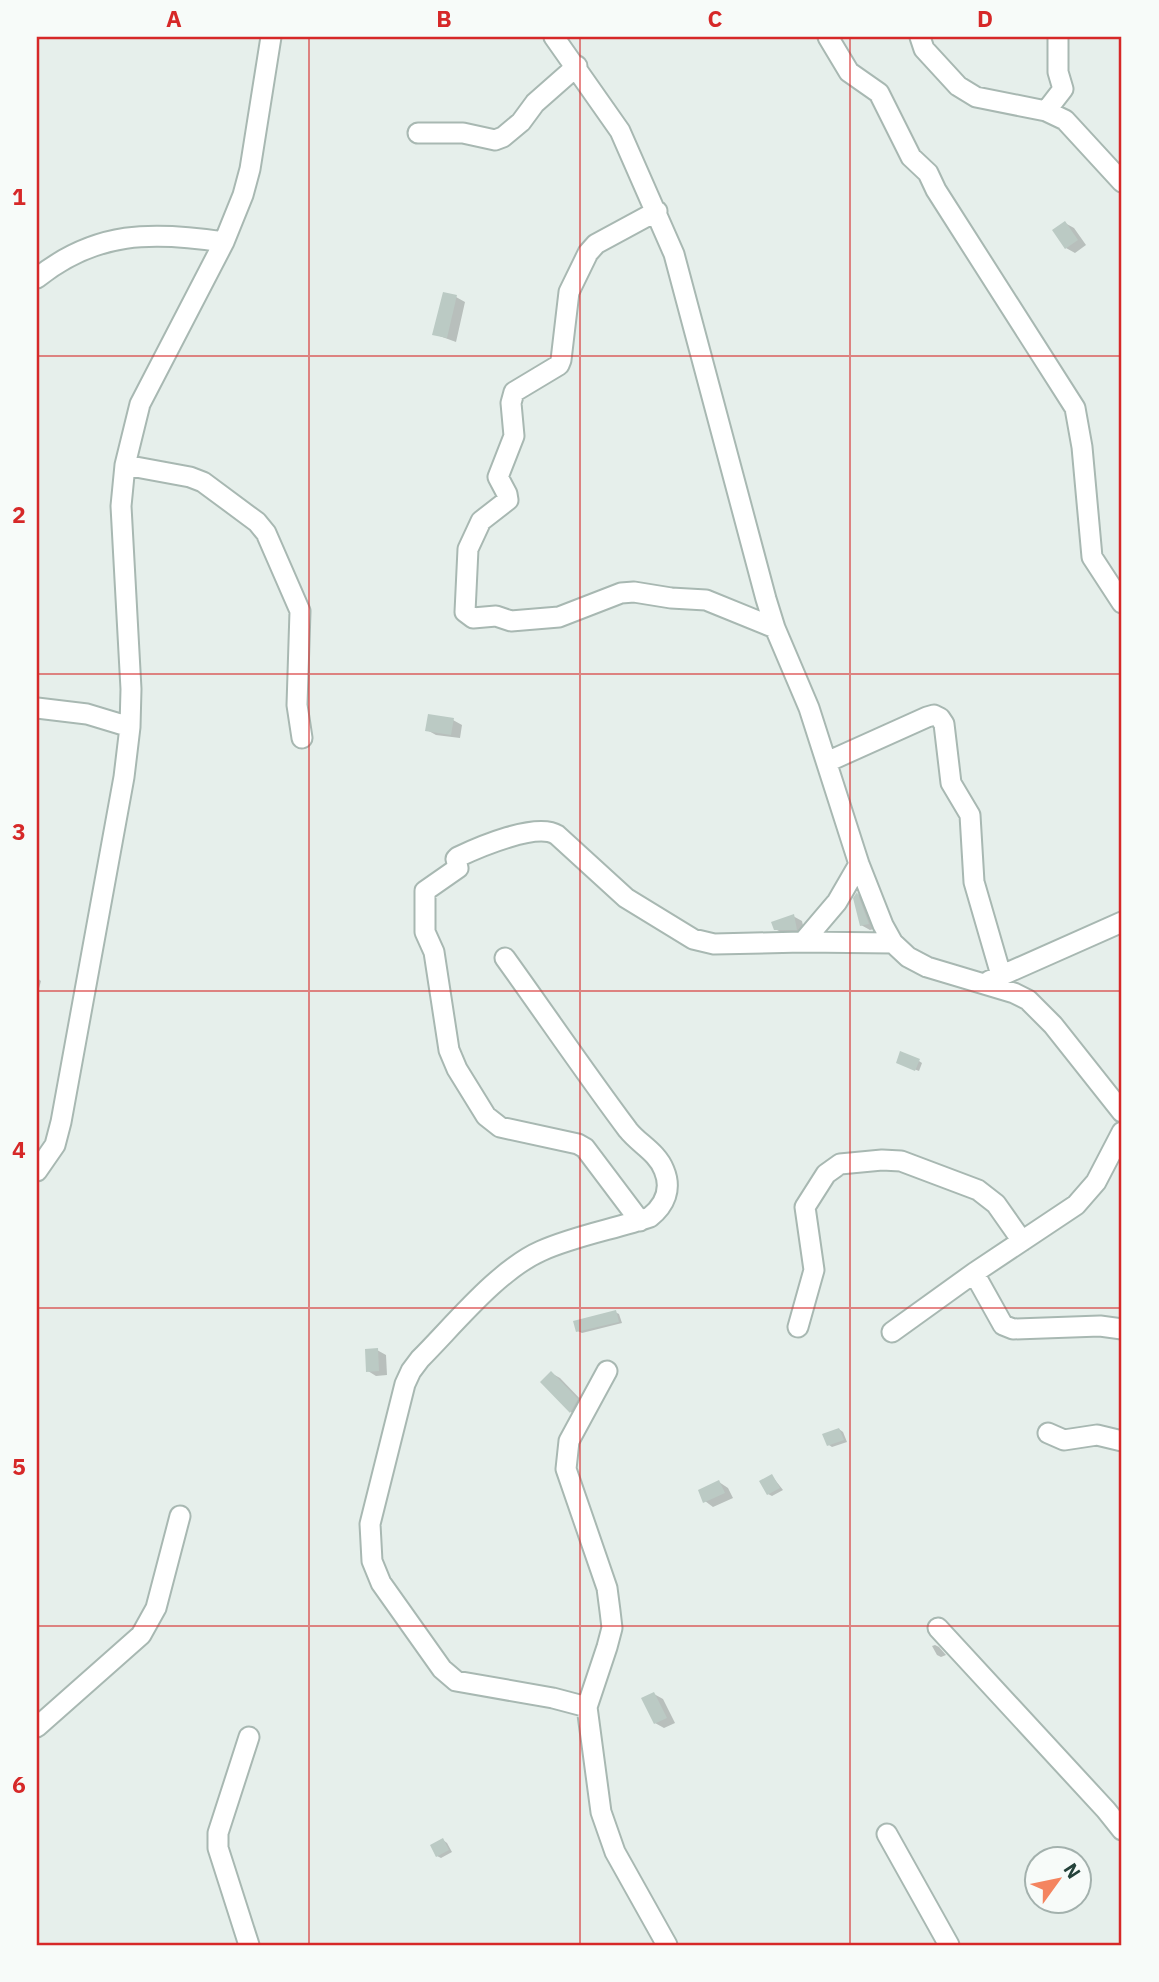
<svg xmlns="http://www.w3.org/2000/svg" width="1159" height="1982" viewBox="0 0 1159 1982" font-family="'IBM Plex Sans',sans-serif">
  <rect width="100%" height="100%" fill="#e6efeb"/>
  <!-- shadow -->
  <path fill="#0003" d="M 1065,223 L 1074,228 L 1086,245 L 1075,253 L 1066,248 Z
    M 456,297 L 465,302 L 456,342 L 434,334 Z
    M 453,720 L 462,725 L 460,738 L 436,735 L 427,730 Z
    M 858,894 L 866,899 L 877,928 L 870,930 L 861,925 Z
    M 793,916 L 802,921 L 805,934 L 785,934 L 775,929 Z
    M 37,978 L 41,981 L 37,996 Z
    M 919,1061 L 922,1063 L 919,1071 L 901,1064 Z
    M 615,1312 L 619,1314 L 622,1323 L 582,1333 L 578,1331 Z
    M 377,1350 L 386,1355 L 387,1375 L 376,1376 L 368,1371 Z
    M 551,1373 L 560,1378 L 586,1405 L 579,1417 L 571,1412 L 542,1382 Z
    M 839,1429 L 843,1432 L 847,1442 L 832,1447 L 829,1445 Z
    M 772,1476 L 783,1490 L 772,1496 L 768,1494 Z
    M 719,1482 L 728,1488 L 733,1498 L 713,1507 L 705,1501 Z
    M 935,1645 L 939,1647 L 946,1655 L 941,1657 L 937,1655 L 932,1646 Z
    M 654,1694 L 663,1699 L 675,1723 L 664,1728 L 655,1723 Z
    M 443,1840 L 447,1843 L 452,1852 L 441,1858 L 437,1856 Z"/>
  <!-- building -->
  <path fill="#bbcac4" d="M 1065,221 L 1078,240 L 1065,249 L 1052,230 Z
    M 443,292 L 457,295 L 447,338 L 432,335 Z
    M 428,714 L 454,718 L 451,735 L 425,731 Z
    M 857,892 L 869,924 L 860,926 L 853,898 Z
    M 794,914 L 797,930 L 774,930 L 771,922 Z
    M 900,1051 L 920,1059 L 915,1071 L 896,1063 Z
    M 616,1310 L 619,1322 L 576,1332 L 573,1321 Z
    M 378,1348 L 379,1371 L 366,1372 L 365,1349 Z
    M 551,1371 L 578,1399 L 570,1413 L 540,1382 Z
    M 839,1428 L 844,1440 L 827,1446 L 822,1434 Z
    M 772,1474 L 780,1488 L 767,1495 L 759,1481 Z
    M 719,1480 L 725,1493 L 703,1503 L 698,1490 Z
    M 654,1692 L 667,1718 L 654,1724 L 641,1698 Z
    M 443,1838 L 449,1850 L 436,1857 L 430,1845 Z"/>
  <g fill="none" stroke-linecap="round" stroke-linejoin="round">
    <!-- minor casing -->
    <g stroke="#a8b8b2" stroke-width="23">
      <path id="minor" d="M 554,37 L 620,131 L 674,254 L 766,599 L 775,628 L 809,708 L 859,864 L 883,925 L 893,943 L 908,957 L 927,967 L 1014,993 L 1028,1000 L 1053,1025 L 1122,1112
        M 828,37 L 849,72 L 879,93 L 911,157 L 928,173 L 936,190 L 1075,408 L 1082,447 L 1092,557 L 1122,603
        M 920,37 L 924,49 L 958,86 L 976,97 L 1046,111 L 1065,120 L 1122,182
        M 1046,111 L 1063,89 L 1058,72 L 1058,37
        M 418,133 L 463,133 L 495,140 L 503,137 L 521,122 L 535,103 L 577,66
        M 657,211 L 596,244 L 588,253 L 569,292 L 561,360 L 559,365 L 514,392 L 511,403 L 514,436 L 498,477 L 507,494 L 508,500 L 481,521 L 468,549 L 465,612 L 473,618 L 496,616 L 511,621 L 559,617 L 621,593 L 634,592 L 671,598 L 706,600 L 775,628
        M 37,278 C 96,231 152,231 224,242
        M 125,465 L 190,477 L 203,482 L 257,522 L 266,533 L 300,611 L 297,705 L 302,738
        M 37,708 L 87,714 L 130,727
        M 827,762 L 927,717 L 934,715 L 940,718 L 944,724 L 951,783 L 970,815 L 974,882 L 1001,975
        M 803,942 L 837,902 L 859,864
        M 505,958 C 546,1015 586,1074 628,1130 C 639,1144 657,1152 664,1170 C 672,1189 665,1205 650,1217 C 615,1229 574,1236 541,1251 C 498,1270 454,1325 420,1359 L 411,1371 L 405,1384 L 370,1524 L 372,1561 L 381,1583 L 442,1669 L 456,1681 L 553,1698 L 587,1707
        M 989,981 L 1122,922
        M 37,1171 L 55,1145 L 61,1122 L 124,777 L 130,727 L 131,689 L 121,506 L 125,465 L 140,404 L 224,242 L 243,195 L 250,169 L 271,37
        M 640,1221 L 585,1148 L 578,1144 L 500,1127 L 486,1116 L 457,1069 L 449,1050 L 434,952 L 425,932 L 425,891 L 458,868 L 456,859 L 458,857 C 479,847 537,822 557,835 L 626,898 L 693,939 L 714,944 L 803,942 L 893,943
        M 974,1273 L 1003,1325 L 1013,1329 L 1100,1326 L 1122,1329
        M 798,1327 L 814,1270 L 805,1207 L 826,1174 L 840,1164 L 882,1160 L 901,1161 L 978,1190 L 996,1204 L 1022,1241
        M 892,1332 L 974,1273 L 1076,1205 L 1096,1182 L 1122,1132
        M 607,1371 L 569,1441 L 566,1469 L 607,1588 L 610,1611 L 612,1628 L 607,1647 L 587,1707 L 601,1812 L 615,1852 L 667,1945
        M 1048,1433 L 1064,1440 L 1097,1435 L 1122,1441
        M 938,1628 L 1106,1810 L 1122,1830
        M 37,1727 L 141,1635 L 156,1608 L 180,1516
        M 249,1737 L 218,1833 L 218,1848 L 249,1945
        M 887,1834 L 949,1945"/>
    </g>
    <!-- minor -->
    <use href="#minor" stroke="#fff" stroke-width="19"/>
  </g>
  <!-- grid -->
  <path fill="none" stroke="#d62828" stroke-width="2" stroke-opacity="0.55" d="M 309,37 L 309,1945M 580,37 L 580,1945M 850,37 L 850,1945M 37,356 L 1122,356M 37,674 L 1122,674M 37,991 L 1122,991M 37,1308 L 1122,1308M 37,1626 L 1122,1626"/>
  <!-- border -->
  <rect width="1159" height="1982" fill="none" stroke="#f7fbf9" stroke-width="77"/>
  <!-- north arrow -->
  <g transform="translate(1058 1880) rotate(57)"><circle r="33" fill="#f7fbf9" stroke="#a3b1ad" stroke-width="2"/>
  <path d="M0-5L12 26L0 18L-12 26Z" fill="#f4845f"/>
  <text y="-10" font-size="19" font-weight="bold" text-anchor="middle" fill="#24423a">N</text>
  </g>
  <rect x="38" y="38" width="1082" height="1906" fill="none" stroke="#d62828" stroke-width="2.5"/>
  <g font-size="23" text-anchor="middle" font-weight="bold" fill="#d62828">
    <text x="174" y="27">A</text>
    <text x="444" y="27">B</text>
    <text x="715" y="27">C</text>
    <text x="985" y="27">D</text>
    <text x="19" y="205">1</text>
    <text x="19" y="523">2</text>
    <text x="19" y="840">3</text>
    <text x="19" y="1158">4</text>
    <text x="19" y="1475">5</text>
    <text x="19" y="1793">6</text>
  </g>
</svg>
